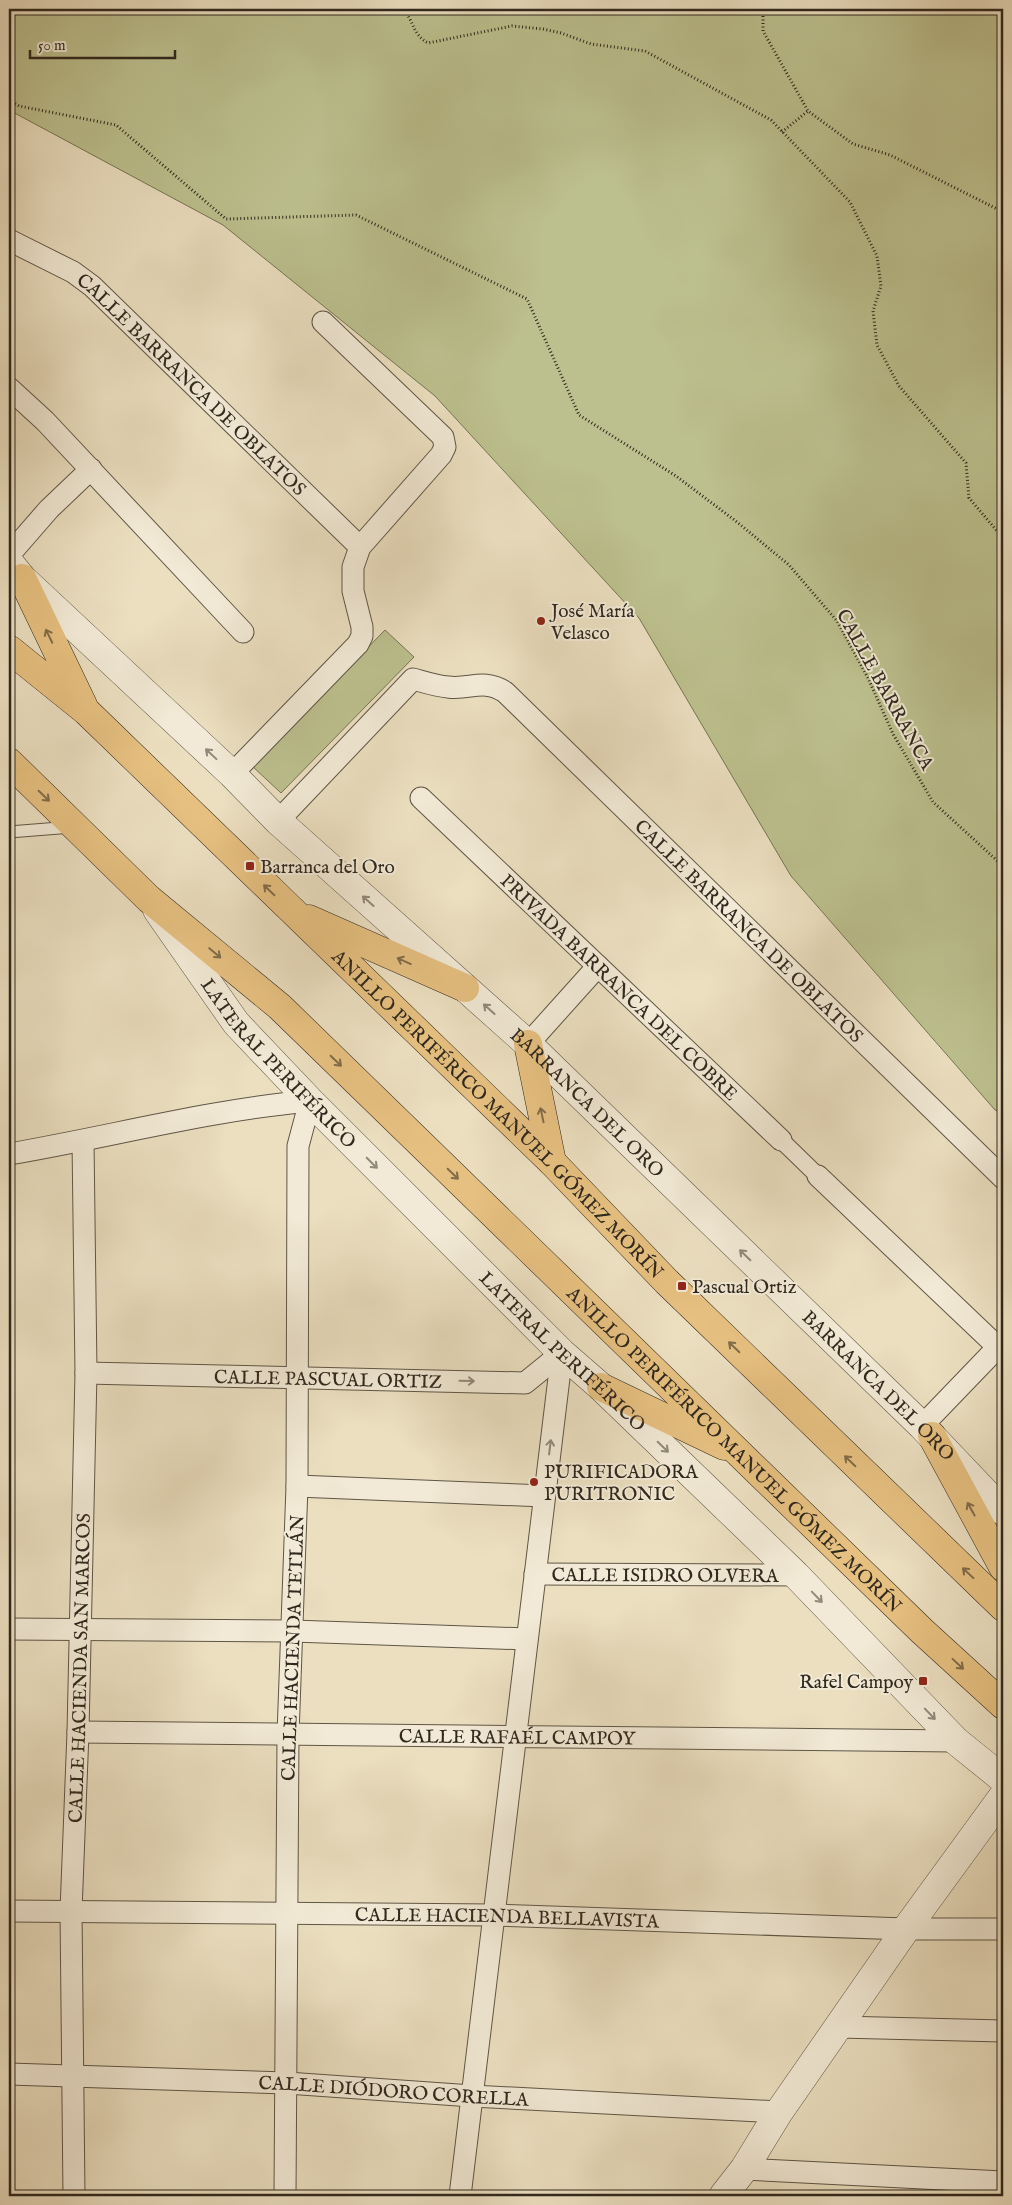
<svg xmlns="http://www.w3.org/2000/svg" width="1012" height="2205" viewBox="0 0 1012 2205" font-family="'IM FELL English',serif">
  <rect width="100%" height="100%" fill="#ebdfc0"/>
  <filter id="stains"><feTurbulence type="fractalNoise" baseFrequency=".004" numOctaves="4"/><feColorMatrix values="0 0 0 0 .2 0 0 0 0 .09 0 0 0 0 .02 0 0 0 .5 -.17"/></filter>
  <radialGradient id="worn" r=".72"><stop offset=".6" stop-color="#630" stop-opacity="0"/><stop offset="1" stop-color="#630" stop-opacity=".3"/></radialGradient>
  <!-- green -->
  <path fill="#bcc08e" stroke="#767456" d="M 9,9 L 1003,9 L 1003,1113 L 995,1110 L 791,876 L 639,618 L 435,396 L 223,225 L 9,110 Z
    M 385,630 L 414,657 L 281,793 L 252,766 Z"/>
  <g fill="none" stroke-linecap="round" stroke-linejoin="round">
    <!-- service casing -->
    <g stroke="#5f5646" stroke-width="13">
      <path id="service" d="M 9,832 L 72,827"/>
    </g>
    <!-- pedestrian casing -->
    <g stroke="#5f5646" stroke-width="18">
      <path id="pedestrian" d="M 781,1140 L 818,1176"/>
    </g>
    <!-- minor casing -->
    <g stroke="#5f5646" stroke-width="23">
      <g id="minor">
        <path id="s1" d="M 9,240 L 73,272 L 92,286 L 360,547"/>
        <path d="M 9,388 L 45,421 L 243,632"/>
        <path d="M 9,555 L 49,509 L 91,469"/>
        <path d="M 232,774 L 358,644 L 362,636 L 362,627 L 353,591 L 353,567 L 360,547 L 441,455 L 445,447 L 443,437 L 323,322"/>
        <path id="s2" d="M 421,798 L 781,1140"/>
        <path id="s3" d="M 278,821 L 413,679 C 424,682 436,686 448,687 C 470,690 483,678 505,692 L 1003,1178"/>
        <path d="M 528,1044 L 598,966"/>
        <path d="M 9,1154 C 109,1137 209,1110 310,1101 L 298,1146 L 297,1486 L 288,1735 L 285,2196"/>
        <path d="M 818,1176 L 1003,1352"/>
        <path id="s4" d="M 86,1373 L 525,1383 L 562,1353"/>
        <path d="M 922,1426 L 998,1347"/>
        <path d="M 297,1486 L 544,1496"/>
        <path id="s5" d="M 535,1574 L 796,1575"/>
        <path d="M 9,1629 L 293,1631 L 527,1639"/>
        <path id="s6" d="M 78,1732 L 956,1741"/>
        <path id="s7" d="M 9,1911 L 493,1915 L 906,1929 L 1003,1929"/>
        <path d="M 839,2027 L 1003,2031"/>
        <path id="s8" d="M 9,2074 L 287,2083 L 472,2096 L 779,2112"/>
        <path d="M 744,2169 L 1003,2182"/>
        <path id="s9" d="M 74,2196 L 71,1911 L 78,1732 L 86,1373 L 83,1141"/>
        <path d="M 460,2196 L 562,1353"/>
      </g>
    </g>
    <!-- tertiary casing -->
    <g stroke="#5f5646" stroke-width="29">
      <g id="tertiary">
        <path id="s10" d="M 9,562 L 22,578 L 232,774 L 278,821 L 528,1044 L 922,1426 L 1003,1511"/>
        <path id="s11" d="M 157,910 L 236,1023 L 310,1101 L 562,1353 L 601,1387 L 796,1575 L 956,1741 L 1003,1779"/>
        <path d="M 723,2196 L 744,2169 L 779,2112 L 906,1929 L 1003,1796"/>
      </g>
    </g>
    <!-- trunk casing -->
    <g stroke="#30281e" stroke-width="29">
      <g id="trunk">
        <path d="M 22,578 L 83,705"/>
        <path id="s12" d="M 9,649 L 86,711 L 552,1162 L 667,1282 L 1003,1607"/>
        <path id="s13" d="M 9,762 L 149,899 L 280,1007 L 922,1631 L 1003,1705"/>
        <path d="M 309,919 L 465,988"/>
        <path d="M 528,1044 L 552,1162"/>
        <path d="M 601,1387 L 724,1446"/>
        <path d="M 932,1436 L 1003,1567"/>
      </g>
    </g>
    <!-- path -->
    <path stroke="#30281e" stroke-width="3" stroke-dasharray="1 2.5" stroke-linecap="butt" d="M 401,9 C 414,17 411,34 428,43 L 512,26 L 543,29 L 561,33 L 591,44 L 645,51 L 771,120 L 850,202 L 877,256 L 881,286 L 873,311 L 877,345 L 899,386 L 966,463 L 969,498 L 1003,538
      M 763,9 L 763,31 L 808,111 L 853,144 L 890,155 L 1003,212
      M 9,100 L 19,106 L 116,125 L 226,219 L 356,215 L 527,299 L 579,415 L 676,476 L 737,522 L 789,565 L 837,621 L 868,678 L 893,734 L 933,802 L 1003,866
      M 782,132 L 808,111"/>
    <!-- service -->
    <use href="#service" stroke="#f2ead6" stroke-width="11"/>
    <!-- pedestrian -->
    <use href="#pedestrian" stroke="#f2ead6" stroke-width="16"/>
    <!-- minor -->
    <use href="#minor" stroke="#f2ead6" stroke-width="21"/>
    <!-- tertiary -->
    <use href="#tertiary" stroke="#f2ead6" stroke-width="28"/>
    <!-- trunk -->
    <use href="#trunk" stroke="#e6c080" stroke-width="28"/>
  </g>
  <!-- one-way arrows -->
  <defs><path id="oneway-shaft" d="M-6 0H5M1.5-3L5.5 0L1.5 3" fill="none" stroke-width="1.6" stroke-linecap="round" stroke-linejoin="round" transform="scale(1.25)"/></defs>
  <g stroke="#826c4a">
    <use href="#oneway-shaft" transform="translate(49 636) rotate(-116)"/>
    <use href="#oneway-shaft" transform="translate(44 796) rotate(44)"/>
    <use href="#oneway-shaft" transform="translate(269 890) rotate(-136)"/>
    <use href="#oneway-shaft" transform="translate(215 953) rotate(40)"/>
    <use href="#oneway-shaft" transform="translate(404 961) rotate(-156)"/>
    <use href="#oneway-shaft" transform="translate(336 1061) rotate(44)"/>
    <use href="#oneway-shaft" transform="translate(542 1115) rotate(-102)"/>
    <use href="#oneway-shaft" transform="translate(453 1174) rotate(44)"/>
    <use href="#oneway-shaft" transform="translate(734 1347) rotate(-136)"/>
    <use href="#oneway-shaft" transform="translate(850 1461) rotate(-136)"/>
    <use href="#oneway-shaft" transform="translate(971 1509) rotate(-119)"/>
    <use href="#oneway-shaft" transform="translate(968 1573) rotate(-137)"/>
    <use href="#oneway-shaft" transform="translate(958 1664) rotate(43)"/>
  </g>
  <g stroke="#91897a">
    <use href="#oneway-shaft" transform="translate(211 754) rotate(-137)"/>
    <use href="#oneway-shaft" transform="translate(368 901) rotate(-138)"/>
    <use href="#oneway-shaft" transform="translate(489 1009) rotate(-138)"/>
    <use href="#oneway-shaft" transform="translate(372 1163) rotate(45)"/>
    <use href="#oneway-shaft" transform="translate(745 1255) rotate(-136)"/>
    <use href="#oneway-shaft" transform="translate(467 1381) rotate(1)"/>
    <use href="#oneway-shaft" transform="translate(550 1447) rotate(-83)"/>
    <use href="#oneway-shaft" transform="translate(663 1447) rotate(44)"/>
    <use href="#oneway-shaft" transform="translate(817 1597) rotate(46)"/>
    <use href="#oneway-shaft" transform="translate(930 1714) rotate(46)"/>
  </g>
  <!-- markers -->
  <g fill="#8f2418" stroke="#f2ead6" stroke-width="2">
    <circle cx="541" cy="621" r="5"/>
    <rect x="245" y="861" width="10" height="10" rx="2.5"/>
    <rect x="677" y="1281" width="10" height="10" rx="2.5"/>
    <circle cx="534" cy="1482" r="5"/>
    <rect x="918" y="1676" width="10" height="10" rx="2.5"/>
  </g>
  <g text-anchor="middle" stroke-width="4" stroke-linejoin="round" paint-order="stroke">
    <!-- street labels -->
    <g font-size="19" fill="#30281e" stroke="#f2ead6">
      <text dy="7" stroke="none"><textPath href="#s1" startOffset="235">CALLE BARRANCA DE OBLATOS</textPath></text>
      <text transform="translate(886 689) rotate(61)" y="7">CALLE BARRANCA</text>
      <text dy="7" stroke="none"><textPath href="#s3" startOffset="632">CALLE BARRANCA DE OBLATOS</textPath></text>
      <text dy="7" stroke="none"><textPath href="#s2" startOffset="274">PRIVADA BARRANCA DEL COBRE</textPath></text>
      <text dy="7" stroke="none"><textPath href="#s11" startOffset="196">LATERAL PERIFÉRICO</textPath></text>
      <text dy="7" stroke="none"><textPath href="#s10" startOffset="792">BARRANCA DEL ORO</textPath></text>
      <text dy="7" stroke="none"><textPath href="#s12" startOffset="675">ANILLO PERIFÉRICO MANUEL GÓMEZ MORÍN</textPath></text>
      <text dy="7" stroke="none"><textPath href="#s11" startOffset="601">LATERAL PERIFÉRICO</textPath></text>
      <text dy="7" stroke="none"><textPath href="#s4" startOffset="242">CALLE PASCUAL ORTIZ</textPath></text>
      <text dy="7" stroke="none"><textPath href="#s10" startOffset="1198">BARRANCA DEL ORO</textPath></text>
      <text dy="7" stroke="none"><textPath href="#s13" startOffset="1000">ANILLO PERIFÉRICO MANUEL GÓMEZ MORÍN</textPath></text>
      <text dy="7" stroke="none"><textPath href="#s5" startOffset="130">CALLE ISIDRO OLVERA</textPath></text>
      <text transform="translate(292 1648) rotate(-88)" y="7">CALLE HACIENDA TETLÁN</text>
      <text dy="7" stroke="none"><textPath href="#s9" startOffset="528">CALLE HACIENDA SAN MARCOS</textPath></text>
      <text dy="7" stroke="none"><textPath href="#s6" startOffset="439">CALLE RAFAÉL CAMPOY</textPath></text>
      <text dy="7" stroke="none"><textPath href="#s7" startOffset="498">CALLE HACIENDA BELLAVISTA</textPath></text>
      <text dy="7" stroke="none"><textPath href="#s8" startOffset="385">CALLE DIÓDORO CORELLA</textPath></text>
    </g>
    <!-- poi labels -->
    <g font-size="19" fill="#30281e" stroke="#f2ead6" text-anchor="start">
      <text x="551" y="617">José María<tspan x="551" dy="22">Velasco</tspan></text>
      <text x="260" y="873">Barranca del Oro</text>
      <text x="692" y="1293">Pascual Ortiz</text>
      <text x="544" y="1478">PURIFICADORA<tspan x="544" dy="22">PURITRONIC</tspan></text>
      <text x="913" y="1688" text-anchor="end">Rafel Campoy</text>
    </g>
  </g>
  <!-- margin -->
  <rect width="1012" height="2205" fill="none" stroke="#ebdfc0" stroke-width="30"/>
  <rect x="10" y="10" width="992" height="2185" fill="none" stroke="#30281e" stroke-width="2.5"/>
  <rect x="15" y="15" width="982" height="2175" fill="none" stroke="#30281e"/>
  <!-- scale -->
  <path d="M30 50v8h145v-8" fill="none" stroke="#30281e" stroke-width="2.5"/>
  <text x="38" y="50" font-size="15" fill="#30281e" stroke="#f2ead6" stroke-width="4" paint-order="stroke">50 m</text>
  <rect width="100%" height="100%" filter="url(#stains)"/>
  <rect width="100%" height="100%" fill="url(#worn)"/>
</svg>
